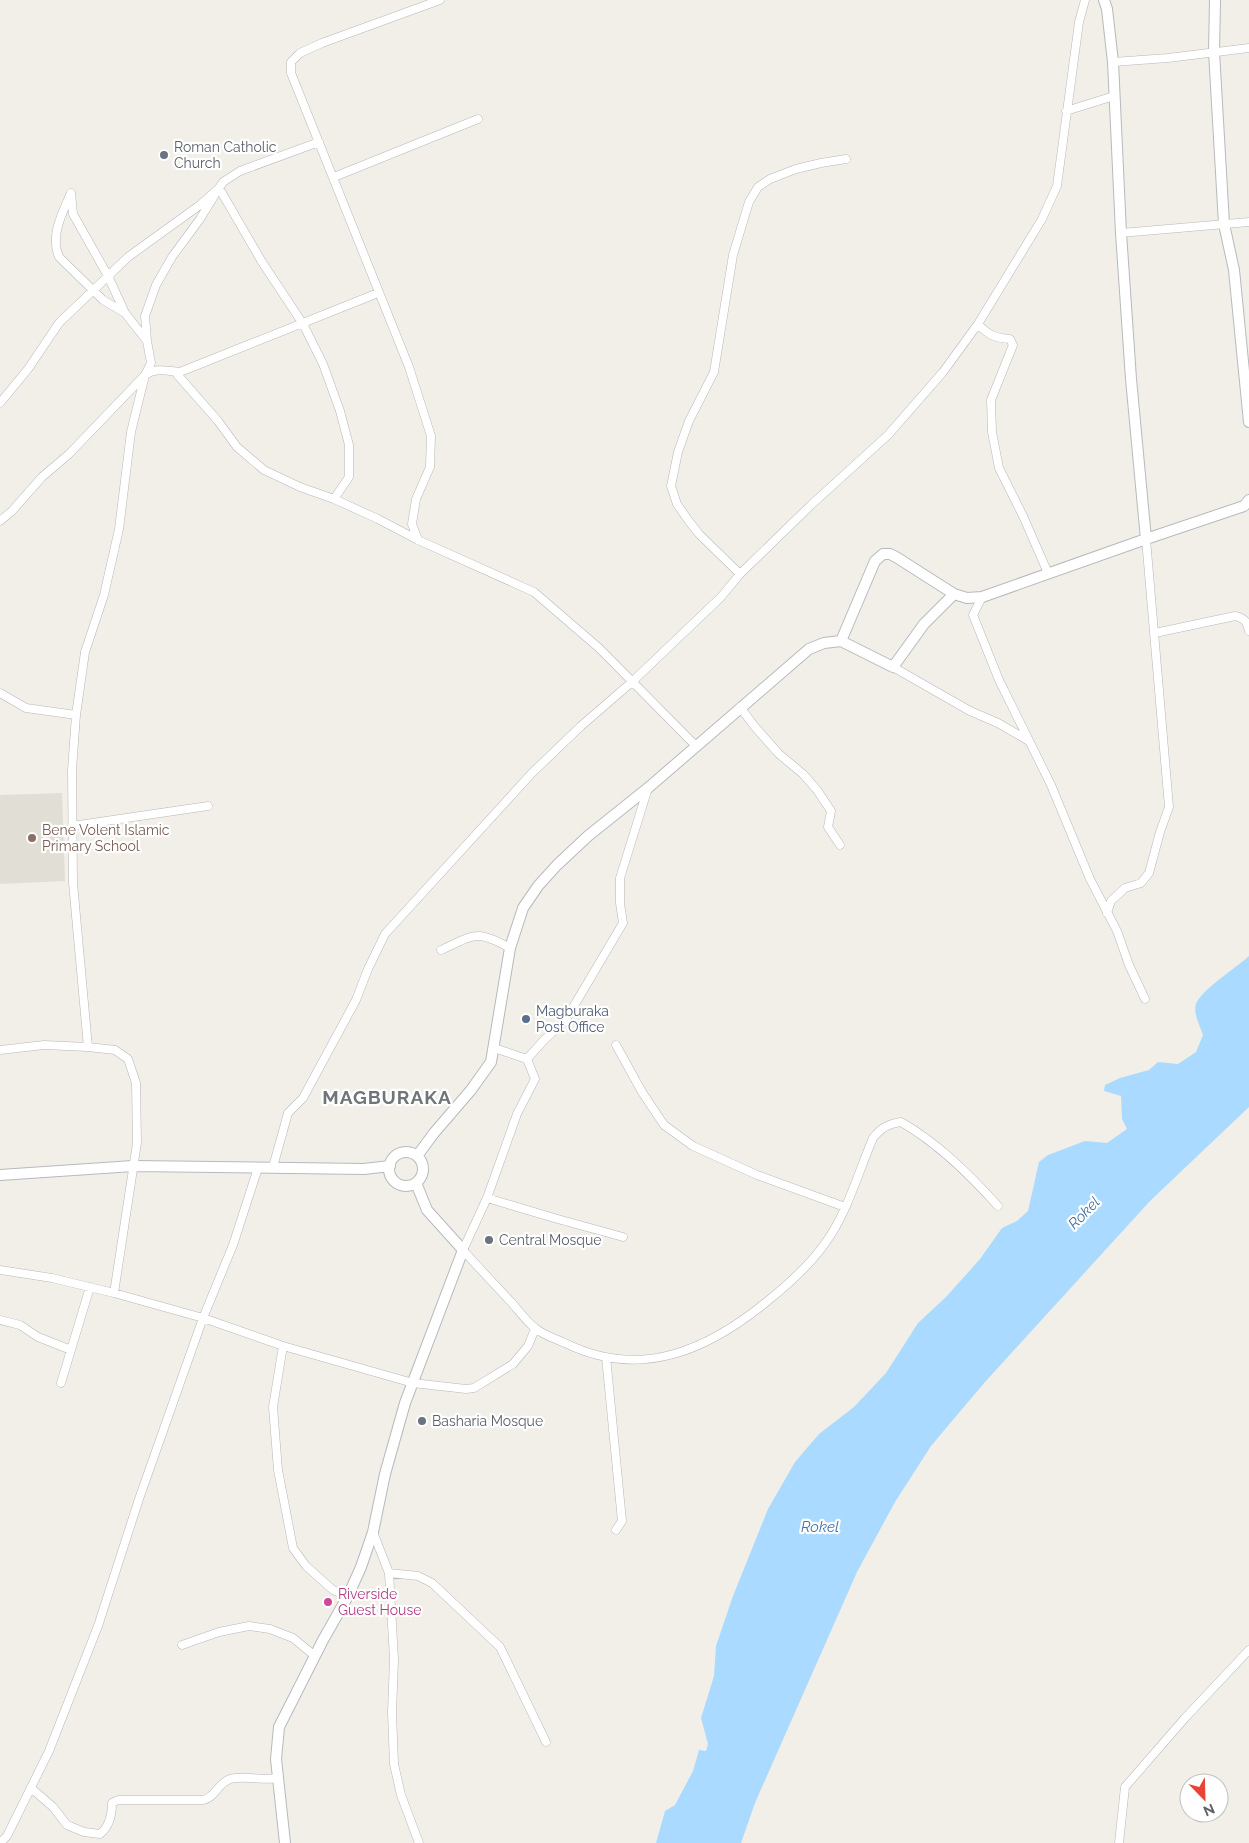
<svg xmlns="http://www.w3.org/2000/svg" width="1249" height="1843" viewBox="0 0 1249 1843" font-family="Raleway,sans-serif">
  <rect width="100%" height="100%" fill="#f1efe8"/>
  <!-- education -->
  <path fill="#e1ded6" d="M 62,793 L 65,881 L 0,884 L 0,795 Z"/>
  <!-- water -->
  <path fill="#aadaff" d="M 1249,956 L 1249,1107 L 1150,1201 L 985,1382 L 931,1446 L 895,1502 L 857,1572 L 755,1803 L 741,1843 L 656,1843 L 665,1811 L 675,1805 L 693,1771 L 699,1750 L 706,1751 L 708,1744 L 701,1718 L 714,1676 L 716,1646 L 733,1596 L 768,1509 L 795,1462 L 819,1434 L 854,1407 L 886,1373 L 918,1323 L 946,1297 L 980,1259 L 1002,1228 L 1017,1221 L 1028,1211 L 1039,1162 L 1048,1155 L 1085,1141 L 1107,1143 L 1127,1129 L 1122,1119 L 1121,1096 L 1104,1091 L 1105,1085 L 1120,1078 L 1149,1070 L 1158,1062 L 1178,1064 L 1196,1052 L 1203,1035 C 1200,1026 1193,1014 1196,1004 C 1200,991 1237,967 1249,956 Z"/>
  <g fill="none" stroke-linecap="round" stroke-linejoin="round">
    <!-- street casing -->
    <g stroke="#b5b8bc" stroke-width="9">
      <path id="street" d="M 1113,62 L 1168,58 L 1249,48
        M 1066,111 L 1114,96
        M 319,142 L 240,171 L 223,182 L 219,188 L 262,262 L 303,324 L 323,364 L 340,411 L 349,445 L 349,477 L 334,499
        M 334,177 L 478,119
        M 71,193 L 73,214 L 108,276 L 125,313 L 147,341 L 151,363 L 145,375 L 131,432 L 119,529 L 104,595 L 85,652 L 76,715 L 72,770 L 73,883 L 88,1047
        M 70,195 C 62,214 50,236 59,257 L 103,300 L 125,313
        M 1121,233 L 1249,222
        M 978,324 C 988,335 995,338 1010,339 L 1013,345 L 991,400 L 992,432 L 999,468 L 1023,516 L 1048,573
        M 175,372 L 218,421 L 237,447 L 264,470 L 300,487 L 334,499 L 378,519 L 418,540 L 534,592 L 599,648 L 696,746
        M 0,403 L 28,369 L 59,323 L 128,257 L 200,205 L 219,188 L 200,219 L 172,257 L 156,285 L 145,316 L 147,341
        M 0,521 L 12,511 L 42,477 L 69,454 L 145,375 C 157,367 166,371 180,372 L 378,293
        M 418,540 L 412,524 L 416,499 L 430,467 L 431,436 L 409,367 L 291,73 L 291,62 L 300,53 L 322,43 L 440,0
        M 740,574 L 699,534 L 688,520 L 677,504 L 671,486 L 678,452 L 689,421 L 714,372 L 733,255 L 749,202 L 758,187 L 770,179 L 796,169 L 821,163 L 846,159
        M 982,597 L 973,615 L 999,680 L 1051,785 L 1090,879 L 1117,931 L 1129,965 L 1145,999
        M 1155,633 L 1235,616 C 1245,618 1247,622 1249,631
        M 893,667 L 970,711 L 998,723 L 1029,741
        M 0,693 L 26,708 L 76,715
        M 740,707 L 755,727 L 779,754 L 803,774 L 817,790 L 831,811 L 828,827 L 840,845
        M 72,826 L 208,806
        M 1107,913 L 1111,901 L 1125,888 L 1141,883 L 1149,873 L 1160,832 L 1169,807 L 1146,539
        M 441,950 C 475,935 475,929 510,948
        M 616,1045 L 642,1092 L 664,1125 L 693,1146 L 757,1175 L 845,1207
        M 494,1048 L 527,1059 L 544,1040 L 565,1021 L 623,923 L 620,903 L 620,878 L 648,788
        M 0,1050 L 44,1045 L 88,1047 L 115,1050 L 128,1059 L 136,1083 L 137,1143 L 114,1293
        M 527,1059 L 535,1079 L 517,1114 L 487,1198 L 463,1250 C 479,1268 495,1285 512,1303 C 519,1311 526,1321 535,1328 C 543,1335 556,1339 565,1343 C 642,1381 710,1349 770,1299 C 791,1282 811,1264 826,1242 C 848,1211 858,1173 873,1138 C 881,1128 888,1124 901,1122 C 938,1143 970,1175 998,1206
        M 273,1167 L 288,1113 L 303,1098 L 356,1000 L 368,969 L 385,934 L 532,773 L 581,726 L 633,681 L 721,597 L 740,574 L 811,505 L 888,435 L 943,372 L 978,324 L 1042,219 L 1057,186 L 1079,22 L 1085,0
        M 487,1198 L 554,1218 L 623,1237
        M 0,1270 L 52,1278 L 114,1293 L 203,1318 L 283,1346 L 413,1383 L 466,1389 L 474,1388 L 513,1364 L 528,1346 L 535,1329
        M 0,1320 L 20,1325 L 38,1337 L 71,1350
        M 283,1346 L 273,1407 L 278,1470 L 293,1548 L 306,1566 L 333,1590 L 348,1596
        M 606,1357 L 622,1521 L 616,1530
        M 61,1383 L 90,1287
        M 373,1532 L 389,1573 L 394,1659 L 392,1713 L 394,1764 L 401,1795 L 419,1843
        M 389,1573 L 418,1576 L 432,1583 L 500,1647 L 546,1742
        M 182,1645 L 219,1632 L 249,1626 L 270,1629 L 293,1638 L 315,1656
        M 31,1788 L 53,1807 L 67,1825 L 84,1832 L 100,1834 C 110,1826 112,1815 112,1803 L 118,1800 L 203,1800 C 215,1798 218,1783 230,1779 C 245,1775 262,1781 278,1778
        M 0,1843 L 7,1836 L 49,1751 L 98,1626 L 139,1499 L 203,1318 L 233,1245 L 258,1168
        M 1119,1843 L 1125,1787 L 1185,1718 L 1249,1650"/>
    </g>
    <!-- secondary casing -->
    <g stroke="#b6babf" stroke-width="12">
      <path id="secondary" d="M 1215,0 L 1214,52 L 1224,224 L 1234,270 L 1249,422
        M 1146,539 L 1244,506 L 1249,500
        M 841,641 L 875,561 L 883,554 L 890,554 L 896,557 L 954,594 L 967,598 L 982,597 L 1146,539 L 1131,379 L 1121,233 L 1113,62 L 1107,9 L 1104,0
        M389 1169a17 17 0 1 1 34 0a17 17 0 1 1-34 0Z
        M 417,1156 L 434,1133 L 471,1090 L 491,1062 L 510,948 L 523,908 L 538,886 L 557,865 L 588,836 L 648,788 L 809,649 L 824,643 L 841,641 L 893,667 L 924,624 L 954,594
        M 0,1175 L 133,1166 L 364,1169 L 390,1166
        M 285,1843 L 276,1759 L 279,1727 L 323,1640 L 348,1596 L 361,1567 L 373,1532 L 385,1474 L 405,1403 L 463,1250 L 427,1210 L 416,1183"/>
    </g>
    <!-- street -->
    <use href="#street" stroke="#fff" stroke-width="8"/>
    <!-- secondary -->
    <use href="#secondary" stroke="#fff" stroke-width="10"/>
  </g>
  <!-- markers -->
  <g fill="#6b7280" stroke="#fff" stroke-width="2">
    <circle cx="164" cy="155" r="5"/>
    <circle cx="489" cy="1240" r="5"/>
    <circle cx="422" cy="1421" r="5"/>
  </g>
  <circle fill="#8d6e63" stroke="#fff" stroke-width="2" cx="32" cy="838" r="5"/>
  <circle fill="#5c6f8a" stroke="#fff" stroke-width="2" cx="526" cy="1019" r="5"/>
  <circle fill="#d1479c" stroke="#fff" stroke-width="2" cx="328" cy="1602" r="5"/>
  <g text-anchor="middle" stroke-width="4.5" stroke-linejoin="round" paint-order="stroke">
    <!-- worship labels -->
    <g font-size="14" fill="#5b616d" stroke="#fff" text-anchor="start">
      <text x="174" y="152">Roman Catholic<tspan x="174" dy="16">Church</tspan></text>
      <text x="499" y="1245">Central Mosque</text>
      <text x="432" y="1426">Basharia Mosque</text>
    </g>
    <!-- education labels -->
    <g font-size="14" fill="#785e54" stroke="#fff" text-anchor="start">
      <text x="42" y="835">Bene Volent Islamic<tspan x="42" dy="16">Primary School</tspan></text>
    </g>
    <!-- service labels -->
    <g font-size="14" fill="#4e5e75" stroke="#fff" text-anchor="start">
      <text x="536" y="1016">Magburaka<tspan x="536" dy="16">Post Office</tspan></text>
    </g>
    <!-- hotel labels -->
    <g font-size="14" fill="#b23c85" stroke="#fff" text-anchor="start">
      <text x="338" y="1599">Riverside<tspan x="338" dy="16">Guest House</tspan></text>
    </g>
    <!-- water labels -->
    <g font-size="15" font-style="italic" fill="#4174aa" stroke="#fff">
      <text transform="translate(1084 1213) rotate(-46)" y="5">Rokel</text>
      <text x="820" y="1532">Rokel</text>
    </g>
    <!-- district labels -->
    <g font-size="19" font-weight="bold" letter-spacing="1" fill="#70757a" stroke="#fff">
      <text x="387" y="1104">MAGBURAKA</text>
    </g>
  </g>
  <!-- north arrow -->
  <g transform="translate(1204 1798) rotate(157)"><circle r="24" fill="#ffffff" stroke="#bfc1c3"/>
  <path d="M0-4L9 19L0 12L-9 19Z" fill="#ea4335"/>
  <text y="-8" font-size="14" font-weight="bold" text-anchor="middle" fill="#5f6368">N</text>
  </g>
</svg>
